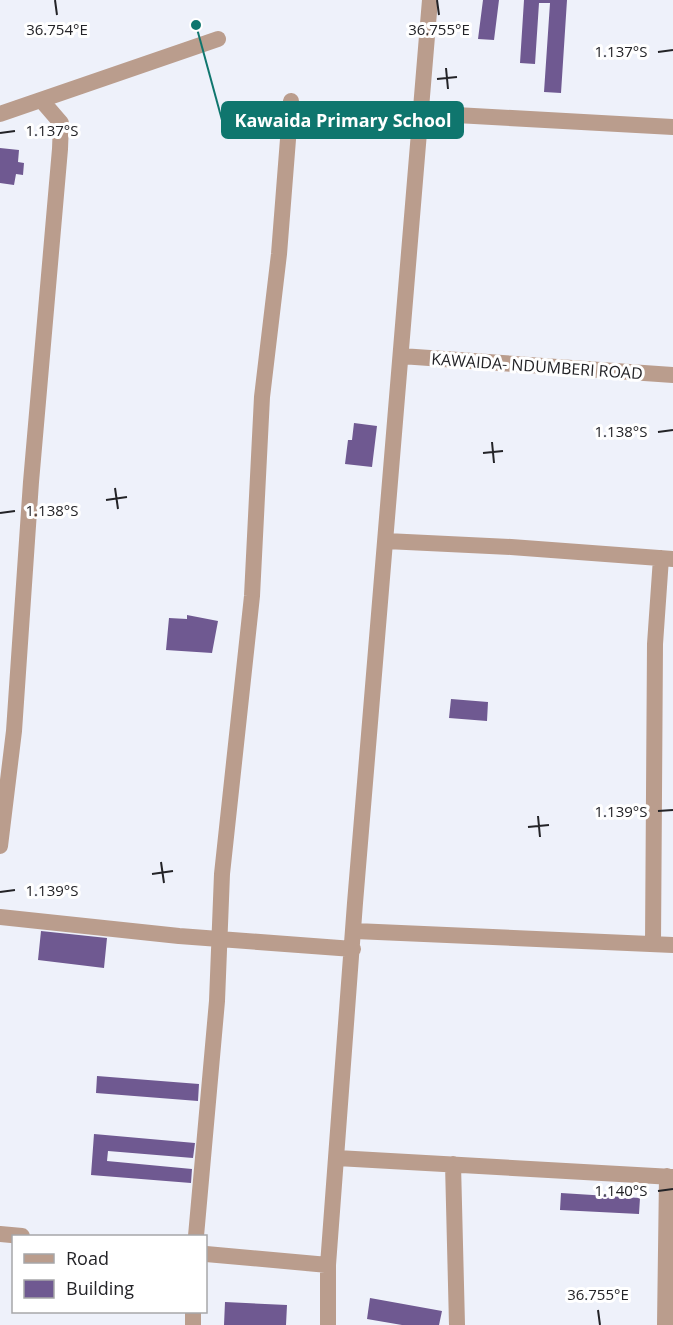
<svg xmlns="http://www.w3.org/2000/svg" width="673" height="1325" viewBox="0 0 673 1325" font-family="'Open Sans',sans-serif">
  <rect width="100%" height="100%" fill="#eef1fa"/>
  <!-- building -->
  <path fill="#6f5991" d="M 483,0 L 499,0 L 494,40 L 478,39 Z
    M 524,0 L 567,0 L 561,93 L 544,92 L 550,3 L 539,3 L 535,64 L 520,63 Z
    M 0,148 L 19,150 L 18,162 L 24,163 L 23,175 L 16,174 L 14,185 L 0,183 Z
    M 354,423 L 377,426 L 372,467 L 345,464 L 348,440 L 352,440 Z
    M 187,615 L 218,621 L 212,653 L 166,650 L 169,618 L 187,619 Z
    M 451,699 L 488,702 L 487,721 L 449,718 Z
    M 41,931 L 107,938 L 104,968 L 38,960 Z
    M 97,1076 L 199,1084 L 198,1101 L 96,1093 Z
    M 94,1134 L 195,1143 L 193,1158 L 108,1151 L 107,1161 L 192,1169 L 191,1183 L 91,1175 Z
    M 561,1193 L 640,1198 L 639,1214 L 560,1210 Z
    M 370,1298 L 442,1311 L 439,1325 L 402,1325 L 367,1319 Z
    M 225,1302 L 287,1305 L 286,1325 L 224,1325 Z"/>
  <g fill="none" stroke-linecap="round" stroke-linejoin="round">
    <!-- minor -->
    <path stroke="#ba9d8d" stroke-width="16" d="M 420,113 L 673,127
      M 0,114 L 218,39
      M 401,356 L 673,375
      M 386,541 L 511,547 L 673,559
      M 0,846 L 14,731 L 31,482 L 60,149 L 61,123 L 42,101
      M 0,917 L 179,936 L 353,949
      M 355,931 L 673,945
      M 653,944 L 655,644 L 661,558
      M 337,1158 L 673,1177
      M 453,1164 L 457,1325
      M 0,1234 L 22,1236
      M 196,1236 L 217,1001 L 222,874 L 252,596 L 262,397 L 279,254 L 291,101
      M 206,1254 L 328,1265
      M 193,1325 L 193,1312
      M 328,1325 L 328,1265 L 355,903 L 430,0
      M 665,1325 L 667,1176"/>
  </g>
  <!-- ticks -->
  <path fill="none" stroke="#232327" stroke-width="2" d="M 55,0 L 57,15M 437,0 L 439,15M 658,52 L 673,50M 446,68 L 448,89M 437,79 L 457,77M 0,133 L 15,131M 658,432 L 673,430M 492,442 L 494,463M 483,453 L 503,451M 115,488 L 118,509M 106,500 L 127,497M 0,513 L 15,511M 658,811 L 673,810M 538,816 L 540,837M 528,827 L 549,825M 161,862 L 164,883M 152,874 L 173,871M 0,892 L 15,890M 658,1191 L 673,1189M 598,1310 L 600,1325"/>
  <g text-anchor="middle" stroke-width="6" stroke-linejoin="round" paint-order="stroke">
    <!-- street labels -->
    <g font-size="16" fill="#232327" stroke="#fff">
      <text transform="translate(537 366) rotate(4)" y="6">KAWAIDA- NDUMBERI ROAD</text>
    </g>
  </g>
  <g font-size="15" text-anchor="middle" fill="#232327" stroke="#fff" stroke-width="6" stroke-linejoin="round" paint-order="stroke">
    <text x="57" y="35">36.754°E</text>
    <text x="439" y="35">36.755°E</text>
    <text x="621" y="57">1.137°S</text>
    <text x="52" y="136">1.137°S</text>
    <text x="621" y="437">1.138°S</text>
    <text x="52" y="516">1.138°S</text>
    <text x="621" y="817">1.139°S</text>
    <text x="52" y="896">1.139°S</text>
    <text x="621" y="1196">1.140°S</text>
    <text x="598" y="1300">36.755°E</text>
  </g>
  <!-- callouts -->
  <path fill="none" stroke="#0f766e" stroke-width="2" d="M196 25L222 120"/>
  <circle fill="#0f766e" stroke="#fff" stroke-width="2" cx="196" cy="25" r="6"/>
  <rect fill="#0f766e" stroke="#0f766e" stroke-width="2" x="222" y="102" width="241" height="36" rx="6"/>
  <g font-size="18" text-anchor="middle" font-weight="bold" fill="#fff">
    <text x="343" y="127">Kawaida Primary School</text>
  </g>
  <!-- legend -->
  <rect x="12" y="1235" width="195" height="78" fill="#ffffff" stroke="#a7a7a9" stroke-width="1.5"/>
  <rect x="24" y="1254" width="30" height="9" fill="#ba9d8d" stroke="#a7a7a9" stroke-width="1.5"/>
  <text x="66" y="1265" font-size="18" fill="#232327">Road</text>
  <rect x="24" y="1280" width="30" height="18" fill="#6f5991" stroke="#a7a7a9" stroke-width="1.5"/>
  <text x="66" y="1295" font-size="18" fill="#232327">Building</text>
</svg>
